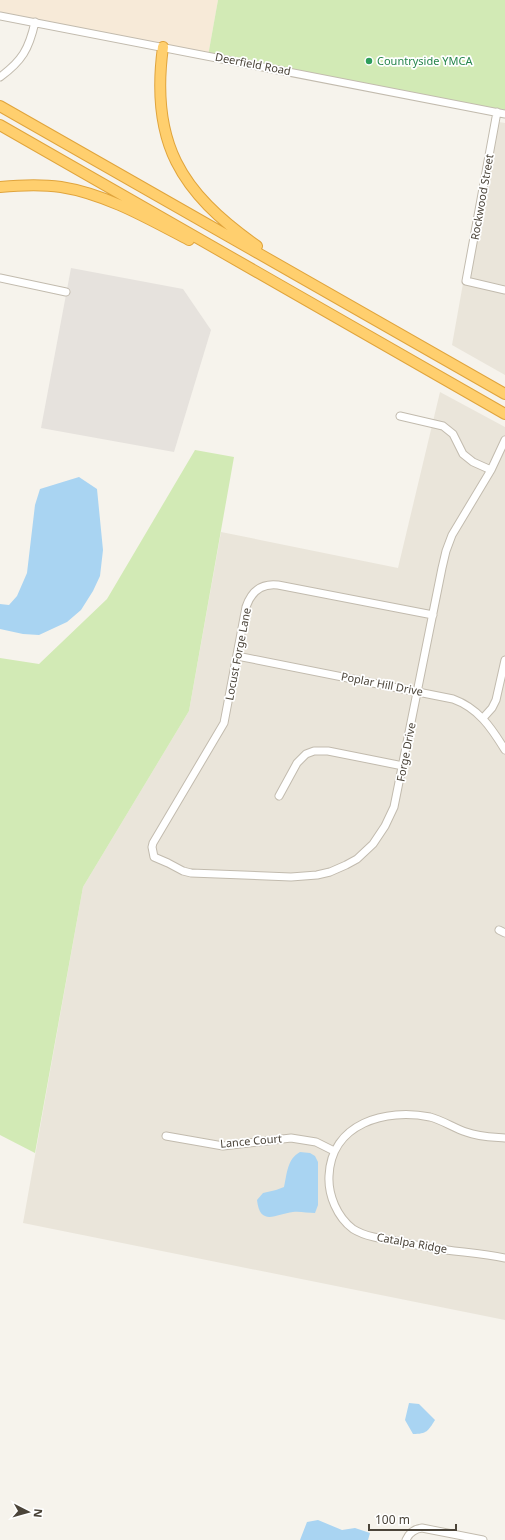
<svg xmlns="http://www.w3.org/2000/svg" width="505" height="1540" viewBox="0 0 505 1540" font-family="'Noto Sans',sans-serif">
  <rect width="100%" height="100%" fill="#f6f3ec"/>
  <!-- residential -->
  <path fill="#eae5da" d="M 492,121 L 505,123 L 505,375 L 452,345 Z
    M 440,392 L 505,427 L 505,1320 L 23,1223 L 83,887 L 189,711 L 221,532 L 398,568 Z"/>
  <!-- commercial -->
  <path fill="#f7ead8" d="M 0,0 L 218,0 L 208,56 L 0,15 Z"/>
  <!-- industrial -->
  <path fill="#e6e2dd" d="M 71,268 L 183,289 L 211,330 L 174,452 L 41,428 Z"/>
  <!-- green -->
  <path fill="#d2eab5" d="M 218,0 L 505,0 L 505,114 L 208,56 Z
    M 195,450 L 234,457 L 189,711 L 83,887 L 35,1153 L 0,1135 L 0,658 L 39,664 L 107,599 Z"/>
  <!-- water -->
  <path fill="#a9d4f2" d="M 79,477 L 97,489 L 103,550 L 100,576 L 93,591 L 81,610 L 67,622 L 39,635 L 23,634 L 0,629 L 0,604 L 9,605 L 17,596 L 27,573 L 35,505 L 40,489 Z
    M 300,1152 L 310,1153 L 315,1156 L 318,1162 L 318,1205 L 315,1213 C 308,1213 299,1211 293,1212 C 276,1214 260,1227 257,1200 L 263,1193 L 276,1190 L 284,1187 C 287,1174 287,1159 300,1152 Z
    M 409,1403 L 419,1404 L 435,1420 C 428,1431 427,1434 413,1434 L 405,1420 Z
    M 318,1520 L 342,1530 L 355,1528 L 370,1533 L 368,1540 L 300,1540 L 307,1522 Z"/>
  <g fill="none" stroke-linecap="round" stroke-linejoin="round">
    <!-- minor casing -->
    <g stroke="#c2bbae" stroke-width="9">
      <path id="minor" d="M 0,16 L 505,114
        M 0,77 C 22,61 29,49 35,22
        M 497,112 L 466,281 L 505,290
        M 0,278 L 66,292
        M 400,416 L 443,426 L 453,434 L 463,454 L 473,462 L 491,470
        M 433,615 L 278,585 C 261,583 251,592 246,607 L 224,723 L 153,843 L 152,847 L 154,857 L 168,863 L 183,871 L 191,873 L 291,877 L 317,875 L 330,872 L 346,865 L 357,859 L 373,844 L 385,826 L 394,807 L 442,568 L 446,551 L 452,535 L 491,470 L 505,440
        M 237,656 L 453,699 C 478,708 491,727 505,750
        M 483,718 L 492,708 L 496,700 L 505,660
        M 279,796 L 297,763 L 306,754 L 314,751 L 328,751 L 403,766
        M 499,930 L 505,933
        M 166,1136 L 223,1146 L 291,1138 L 316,1142 L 334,1151
        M 505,1138 C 492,1137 479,1137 466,1132 C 454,1128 442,1120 430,1117 C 386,1108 331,1123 329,1176 C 328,1195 337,1217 353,1229 C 366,1237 383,1239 397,1241 C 409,1244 421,1246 433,1248 C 457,1252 481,1253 505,1258
        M 406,1540 C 409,1533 414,1529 422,1528 L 483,1540"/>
    </g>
    <!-- highway casing -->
    <g stroke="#e0a43c" stroke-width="12">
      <path id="highway" d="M 163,47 C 150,142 180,192 257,246
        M 0,106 L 505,394
        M 0,125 L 505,414
        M 0,187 C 20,185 41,184 61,187 C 106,194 149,219 189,240"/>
    </g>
    <!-- minor -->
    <use href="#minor" stroke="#fff" stroke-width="7"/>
    <!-- highway -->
    <use href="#highway" stroke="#ffcf6e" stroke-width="10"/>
  </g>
  <!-- markers -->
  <circle fill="#2e9e5b" stroke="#fff" stroke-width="1.5" cx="369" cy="61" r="4"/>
  <g text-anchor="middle" stroke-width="3.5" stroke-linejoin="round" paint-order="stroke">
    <!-- leisure labels -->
    <g font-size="11" fill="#27864d" stroke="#fff" text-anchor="start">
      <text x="377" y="65">Countryside YMCA</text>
    </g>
    <!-- street labels -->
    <g font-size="11" fill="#4b4439" stroke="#fff">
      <text transform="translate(253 64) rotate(11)" y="4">Deerfield Road</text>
      <text transform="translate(482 197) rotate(-80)" y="4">Rockwood Street</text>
      <text transform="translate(238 654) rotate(-79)" y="4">Locust Forge Lane</text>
      <text transform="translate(382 684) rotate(11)" y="4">Poplar Hill Drive</text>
      <text transform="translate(406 752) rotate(-79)" y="4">Forge Drive</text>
      <text transform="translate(251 1141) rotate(-5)" y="4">Lance Court</text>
      <text transform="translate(412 1243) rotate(10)" y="4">Catalpa Ridge</text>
    </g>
  </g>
  <!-- north arrow -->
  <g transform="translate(28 1512) rotate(96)" stroke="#ffffff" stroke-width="3" paint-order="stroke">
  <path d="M0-3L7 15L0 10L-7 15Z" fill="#4b4439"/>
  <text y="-6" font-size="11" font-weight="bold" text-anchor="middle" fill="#4b4439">N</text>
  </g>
  <!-- scale -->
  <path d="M369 1524v6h87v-6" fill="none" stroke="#4b4439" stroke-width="2"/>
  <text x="375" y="1524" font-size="12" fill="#4b4439" stroke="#ffffff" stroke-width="3" paint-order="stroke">100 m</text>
</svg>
